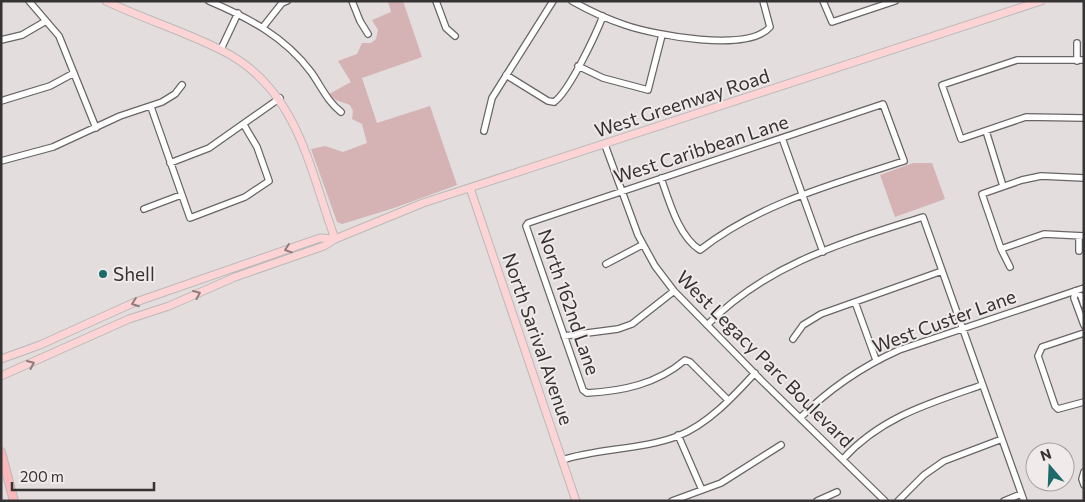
<svg xmlns="http://www.w3.org/2000/svg" width="1085" height="502" viewBox="0 0 1085 502" font-family="Commissioner,sans-serif">
  <rect width="100%" height="100%" fill="#e3dddd"/>
  <!-- green -->
  <path fill="#d5b2b3" d="M 388,1 L 403,1 L 422,57 L 362,78 L 377,123 L 430,106 L 457,185 L 394,208 L 342,224 L 337,222 L 311,149 L 325,146 L 343,152 L 367,143 L 362,124 L 352,119 L 353,111 L 350,105 L 336,100 L 329,94 L 351,82 L 338,61 L 357,54 L 362,43 L 371,43 L 376,39 L 378,30 L 372,20 L 391,12 Z
    M 913,163 L 932,163 L 945,199 L 895,217 L 880,175 Z"/>
  <g fill="none" stroke-linecap="round" stroke-linejoin="round">
    <!-- minor casing -->
    <g stroke="#6a6565" stroke-width="8">
      <path id="minor" d="M 29,1 L 59,36 L 96,128
        M 209,1 C 249,18 285,37 311,72 C 321,86 327,101 341,112
        M 352,1 L 360,21 L 368,34
        M 436,1 L 446,28 L 455,36
        M 572,1 C 588,10 607,19 625,25 C 654,35 748,53 770,27 L 763,1
        M 823,1 L 832,22 L 895,1
        M 263,27 L 282,3 L 287,1
        M 1,40 L 22,35 L 46,21
        M 221,49 L 238,13
        M 1084,60 L 1017,60 L 942,85 L 961,139 L 1026,117 L 1084,118
        M 1077,61 L 1077,43
        M 578,66 L 603,78 L 648,90 L 662,35
        M 506,75 L 548,101 L 554,102
        M 1,101 L 50,86 L 74,73
        M 554,102 C 569,92 596,34 603,16
        M 151,107 L 190,218 L 245,197 L 269,181 L 257,147 L 244,125
        M 484,131 L 492,98 L 553,1
        M 986,131 L 1003,186
        M 782,138 L 823,252
        M 605,145 L 638,235 L 655,266 L 674,291 L 762,381 L 885,501
        M 1,161 L 53,147 L 120,116 L 162,102 L 175,94 L 182,85
        M 170,163 L 209,148 L 280,98
        M 661,178 C 669,201 679,237 700,250 C 760,203 834,184 904,161 L 883,104 L 528,223 L 526,226 L 583,390 L 587,393 C 623,391 657,384 685,360 L 690,362 L 728,400
        M 144,209 L 181,195
        M 1079,236 L 1079,251
        M 1001,249 L 1044,234 L 1084,236
        M 606,264 L 642,245
        M 1010,267 L 1001,249 L 982,194 L 1022,180 L 1041,176 L 1084,178
        M 1075,291 L 1074,298 L 1084,325
        M 1075,291 L 1081,296 L 1084,305
        M 855,302 L 876,360
        M 707,325 C 769,263 842,243 923,217 L 1024,501
        M 1084,333 L 1042,347 L 1038,356 L 1055,406 L 1058,409 L 1084,402
        M 564,336 L 618,329 L 632,324 L 674,291
        M 793,339 L 803,325 L 821,314 L 942,271
        M 800,418 C 830,388 861,367 899,350 L 1084,288
        M 678,435 L 702,490
        M 843,459 C 881,417 930,403 982,385
        M 562,460 C 600,448 641,450 678,436 C 708,424 733,397 755,373
        M 1084,472 L 1082,479 L 1084,485
        M 672,501 L 721,483 L 781,445
        M 817,501 L 837,492
        M 898,501 L 924,475 L 944,461 L 1002,439
        M 1004,501 L 1021,494"/>
    </g>
    <!-- major casing -->
    <g stroke="#bbbaba" stroke-width="9">
      <path id="major" d="M 106,1 C 143,19 184,31 221,50 C 297,87 309,167 335,239
        M 470,188 L 576,501
        M 1,359 L 40,345 L 133,303 L 320,238 L 335,239
        M 1,376 L 129,319 L 169,306 L 235,277 L 324,246 L 335,239 L 423,203 L 1041,1"/>
    </g>
    <!-- highway casing -->
    <g stroke="#bbbaba" stroke-width="10">
      <path id="highway" d="M 1,452 L 14,501"/>
    </g>
    <!-- minor -->
    <use href="#minor" stroke="#fff" stroke-width="5.5"/>
    <!-- major -->
    <use href="#major" stroke="#fdd4d6" stroke-width="7"/>
    <!-- highway -->
    <use href="#highway" stroke="#fcb8bb" stroke-width="8"/>
  </g>
  <!-- one-way arrows -->
  <defs><path id="oneway-chevron" d="M-2-3.5L2.5 0L-2 3.5" fill="none" stroke-width="1.6" stroke-linecap="round" stroke-linejoin="round" transform="scale(1.25)"/></defs>
  <g stroke="#907b7d">
    <use href="#oneway-chevron" transform="translate(288 249) rotate(161)"/>
    <use href="#oneway-chevron" transform="translate(197 294) rotate(-24)"/>
    <use href="#oneway-chevron" transform="translate(135 303) rotate(160)"/>
    <use href="#oneway-chevron" transform="translate(31 364) rotate(-24)"/>
  </g>
  <!-- markers -->
  <circle fill="#1d6a6a" stroke="#f0eaea" stroke-width="2" cx="103" cy="274" r="5"/>
  <g text-anchor="middle" stroke-width="4" stroke-linejoin="round" paint-order="stroke">
    <!-- street labels -->
    <g font-size="19" fill="#363334" stroke="#f0eaea">
      <text transform="translate(682 103) rotate(-18)" y="7">West Greenway Road</text>
      <text transform="translate(701 149) rotate(-18)" y="7">West Caribbean Lane</text>
      <text transform="translate(569 302) rotate(71)" y="7">North 162nd Lane</text>
      <text transform="translate(944 321) rotate(-20)" y="7">West Custer Lane</text>
      <text transform="translate(538 339) rotate(71)" y="7">North Sarival Avenue</text>
      <text transform="translate(765 359) rotate(45)" y="7">West Legacy Parc Boulevard</text>
    </g>
    <!-- poi labels -->
    <g font-size="19" fill="#363334" stroke="#f0eaea" text-anchor="start">
      <text x="113" y="281">Shell</text>
    </g>
  </g>
  <!-- border -->
  <rect width="1085" height="502" fill="none" stroke="#363334" stroke-width="5"/>
  <!-- north arrow -->
  <g transform="translate(1050 467) rotate(341)"><circle r="24" fill="#f0eaea" stroke="#a6a1a1"/>
  <path d="M0-4L9 19L0 12L-9 19Z" fill="#1d6a6a"/>
  <text y="-8" font-size="14" font-weight="bold" text-anchor="middle" fill="#363334">N</text>
  </g>
  <!-- scale -->
  <path d="M12 482v8h142v-8" fill="none" stroke="#363334" stroke-width="2.5"/>
  <text x="20" y="482" font-size="15" fill="#363334" stroke="#f0eaea" stroke-width="4" paint-order="stroke">200 m</text>
</svg>
